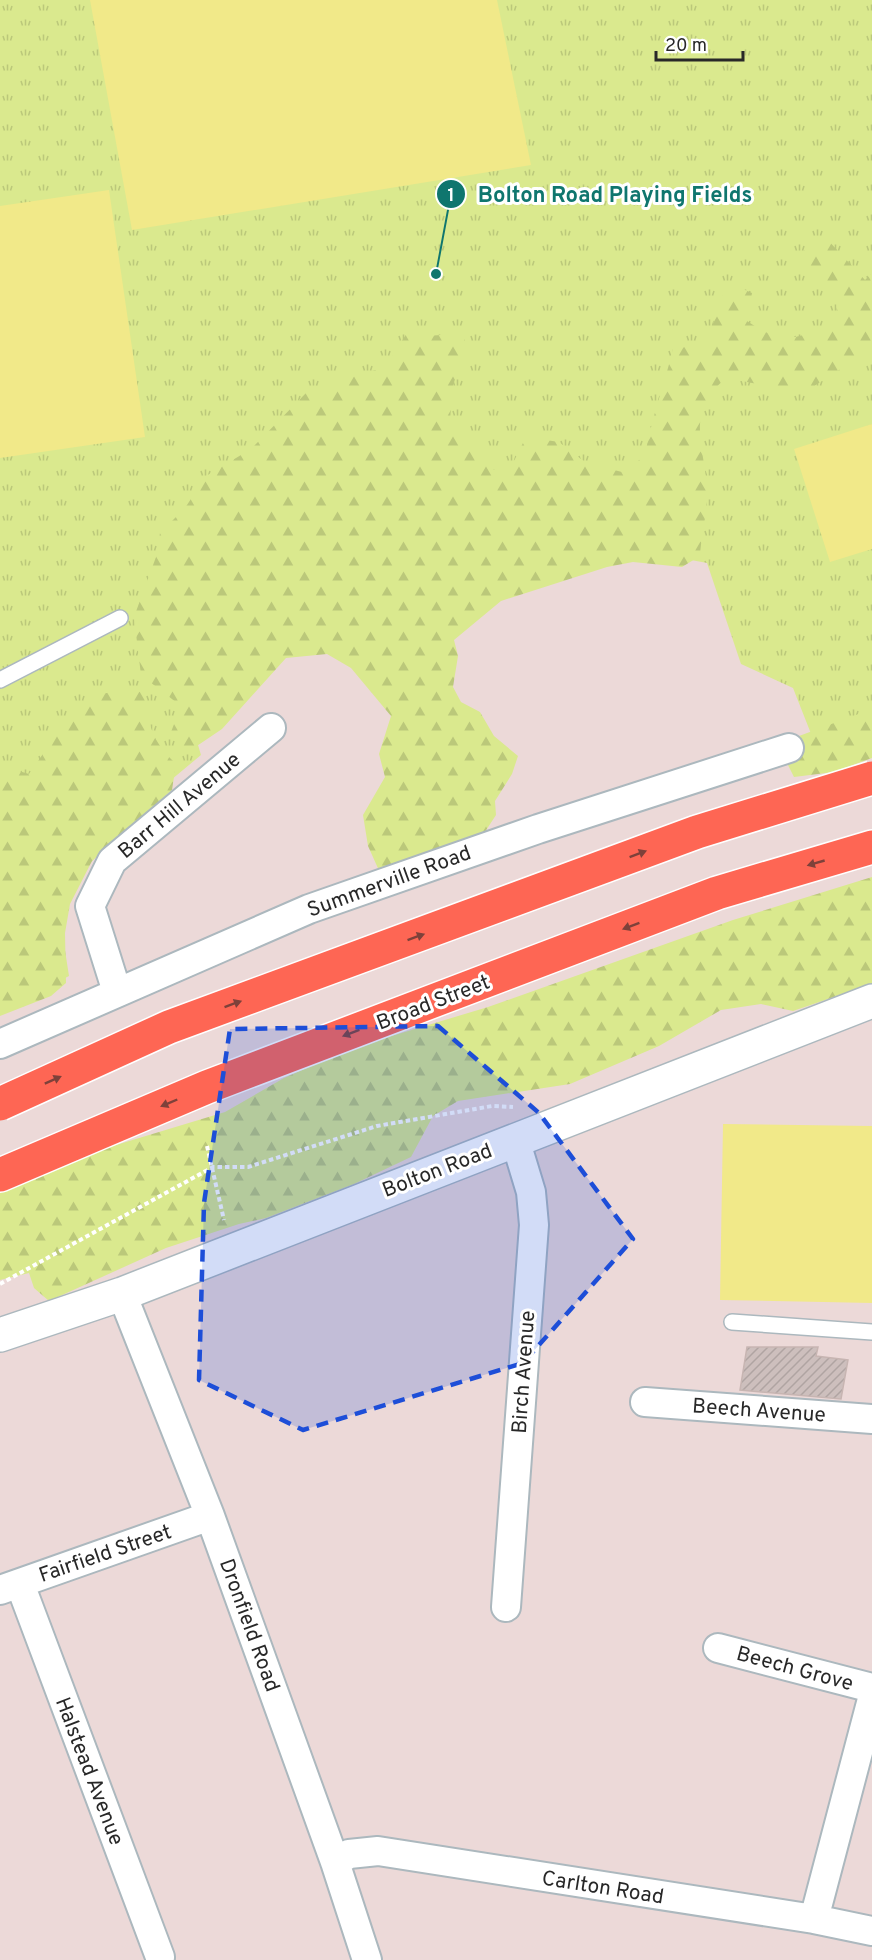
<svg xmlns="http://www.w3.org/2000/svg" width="872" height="1960" viewBox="0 0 872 1960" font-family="Overpass,sans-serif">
  <defs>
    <pattern id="grass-tufts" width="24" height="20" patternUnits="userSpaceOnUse" patternTransform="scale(1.5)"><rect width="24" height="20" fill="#dae98e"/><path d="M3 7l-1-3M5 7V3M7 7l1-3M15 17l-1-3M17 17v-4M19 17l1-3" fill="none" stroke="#bbc87a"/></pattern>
    <pattern id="forest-firs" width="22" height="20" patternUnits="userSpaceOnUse" patternTransform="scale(1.5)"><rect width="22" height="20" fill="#dae98e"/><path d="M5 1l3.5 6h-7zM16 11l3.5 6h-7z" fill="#bbc87a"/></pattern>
    <pattern id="building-hatch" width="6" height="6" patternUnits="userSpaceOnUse" patternTransform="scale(1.5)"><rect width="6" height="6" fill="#cdbfbd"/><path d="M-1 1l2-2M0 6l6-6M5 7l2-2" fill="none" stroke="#b0a4a2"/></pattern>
  </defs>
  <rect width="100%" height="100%" fill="#ecd9d8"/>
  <!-- grass -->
  <path fill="url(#grass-tufts)" d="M 0,0 L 872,0 L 872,736 L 819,754 L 793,688 L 741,664 L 707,563 L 632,549 L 308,635 L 193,728 L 201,755 L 129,815 L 69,890 L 62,931 L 69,976 L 0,1012 Z"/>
  <!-- forest -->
  <path fill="url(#forest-firs)" d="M 825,237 L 865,280 L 872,273 L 872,349 L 811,388 L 779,388 L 726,378 C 682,415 707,449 707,495 C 707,514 701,536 700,556 L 682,567 L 633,562 L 607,567 L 501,601 L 454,640 L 458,656 L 453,687 L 461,702 L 480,712 L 494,736 L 518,756 L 512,774 L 495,801 L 496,815 L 481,838 L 381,875 L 368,846 L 363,815 L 385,777 L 379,754 L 391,716 L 351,668 L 327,654 L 286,658 L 222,729 L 182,756 L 171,732 L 181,706 L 141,675 L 134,617 L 156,557 L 160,533 L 185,508 L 206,476 L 251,449 L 307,392 L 326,390 L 340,381 L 385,367 L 407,333 L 428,336 L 465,333 L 465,351 L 453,385 L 450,420 L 472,438 L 494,470 L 511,467 L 526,437 L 559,442 L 586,463 L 622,472 L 645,456 C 651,419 664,386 673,349 L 698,345 L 710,339 L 717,306 L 729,283 L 752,293 L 747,321 C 784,347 799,339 837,320 L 836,288 L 811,269 L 799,254 Z
    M 123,690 L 144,692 C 149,726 151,740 176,764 L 172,790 L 92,861 L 70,904 L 65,933 L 66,983 L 51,996 L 0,1016 L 0,775 L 12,769 L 29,774 L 68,718 L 90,696 Z
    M 872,709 L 872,758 L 834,772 L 794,777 L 786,761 L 799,736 Z
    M 872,877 L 872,984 L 793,1011 L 761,1004 L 721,1010 L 659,1046 L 570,1084 L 458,1101 L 433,1116 L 411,1157 L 354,1184 L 266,1218 L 239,1224 L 166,1248 L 49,1301 L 34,1288 L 29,1273 L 0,1280 L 0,1187 L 83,1155 L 225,1112 L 284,1078 L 355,1047 L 488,1007 L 733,920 Z"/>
  <!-- pitch -->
  <path fill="#f1e989" d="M 90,0 L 497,0 L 531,165 L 132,230 Z
    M 109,190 L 145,437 L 0,458 L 0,206 Z
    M 872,424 L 872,549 L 830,562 L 794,449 Z
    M 723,1124 L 872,1126 L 872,1303 L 720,1300 Z"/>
  <!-- building -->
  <path fill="url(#building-hatch)" stroke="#c7b5b2" stroke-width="1.5" d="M 747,1347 L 818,1347 L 816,1356 L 848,1360 L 841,1399 L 740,1390 Z"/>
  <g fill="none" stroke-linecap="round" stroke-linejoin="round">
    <!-- service casing -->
    <g stroke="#acb8be" stroke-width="18">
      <path id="service" d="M 0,680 L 120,618
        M 732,1322 L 872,1332"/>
    </g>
    <!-- minor casing -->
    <g stroke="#acb8be" stroke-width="32">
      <path id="minor" d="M 117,992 L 90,906 L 112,861 L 271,728
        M 0,1044 L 309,909 L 538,829 L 789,748
        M 122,1294 L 210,1516 L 335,1862 L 367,1960
        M 645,1402 L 872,1419
        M 20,1584 L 160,1957
        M 0,1590 L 210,1516
        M 506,1607 L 534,1225 L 531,1192 L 515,1139
        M 718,1648 L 872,1688
        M 335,1862 L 349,1854 L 378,1851 L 814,1919 L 872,1931
        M 814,1919 L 872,1699"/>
    </g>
    <!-- tertiary casing -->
    <g stroke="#acb8be" stroke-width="36">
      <path id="tertiary" d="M 0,1335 L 122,1294 L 872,1001"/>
    </g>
    <!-- trunk casing -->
    <g stroke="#fff" stroke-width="36">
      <path id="trunk" d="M 0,1175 L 207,1087 L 717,893 L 872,847"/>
    </g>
    <!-- path -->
    <path stroke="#fff" stroke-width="4" stroke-dasharray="4.5 3" stroke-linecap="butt" d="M 207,1146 L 224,1220
      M 0,1284 L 213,1167 L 248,1167 L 377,1126 L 492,1106 L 513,1107"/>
    <!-- service -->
    <use href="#service" stroke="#fff" stroke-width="15"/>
    <!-- minor -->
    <use href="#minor" stroke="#fff" stroke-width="28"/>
    <!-- tertiary -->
    <use href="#tertiary" stroke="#fff" stroke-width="33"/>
    <!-- trunk -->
    <use href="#trunk" stroke="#fe6654" stroke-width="33"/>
    <!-- trunk-bridge casing -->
    <g stroke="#fff" stroke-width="36" stroke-linecap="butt">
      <path id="trunk-bridge" d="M 0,1104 L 169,1027 L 697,832 L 872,778"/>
    </g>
    <!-- trunk-bridge -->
    <use href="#trunk-bridge" stroke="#fe6654" stroke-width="33"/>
  </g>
  <!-- one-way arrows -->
  <defs><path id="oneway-solid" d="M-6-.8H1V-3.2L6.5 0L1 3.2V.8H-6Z" transform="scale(1.5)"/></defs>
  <g fill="#7e413a">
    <use href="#oneway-solid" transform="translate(638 854) rotate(-21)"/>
    <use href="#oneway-solid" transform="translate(816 863) rotate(164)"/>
    <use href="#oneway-solid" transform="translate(631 926) rotate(159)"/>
    <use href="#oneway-solid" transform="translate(416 937) rotate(-20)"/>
    <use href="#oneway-solid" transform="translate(233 1004) rotate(-20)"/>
    <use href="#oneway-solid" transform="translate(351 1033) rotate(159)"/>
    <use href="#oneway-solid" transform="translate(53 1080) rotate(-24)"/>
    <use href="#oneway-solid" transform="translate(169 1103) rotate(157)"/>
  </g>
  <!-- marked area -->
  <path fill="#1d4ed8" fill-opacity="0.2" stroke="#1d4ed8" stroke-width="4.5" stroke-dasharray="12 8" stroke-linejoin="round" d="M 438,1026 L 539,1113 L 633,1239 L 523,1363 L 303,1430 L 199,1380 L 204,1203 L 230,1029 Z"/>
  <g text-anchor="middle" stroke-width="6" stroke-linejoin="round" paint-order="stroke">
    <!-- street labels -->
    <g font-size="21" fill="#282828" stroke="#fff">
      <text transform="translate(179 805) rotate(-40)" y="7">Barr Hill Avenue</text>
      <text transform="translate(389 881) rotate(-20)" y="7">Summerville Road</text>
      <text transform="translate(433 1002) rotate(-21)" y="7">Broad Street</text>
      <text transform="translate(437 1170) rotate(-21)" y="7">Bolton Road</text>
      <text transform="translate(523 1372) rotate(-86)" y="7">Birch Avenue</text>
      <text transform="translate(759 1410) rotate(4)" y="7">Beech Avenue</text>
      <text transform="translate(105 1553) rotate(-19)" y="7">Fairfield Street</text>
      <text transform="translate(250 1625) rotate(70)" y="7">Dronfield Road</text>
      <text transform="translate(795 1668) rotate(15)" y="7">Beech Grove</text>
      <text transform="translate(90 1771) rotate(69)" y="7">Halstead Avenue</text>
      <text transform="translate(603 1887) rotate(9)" y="7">Carlton Road</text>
    </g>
  </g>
  <!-- callouts -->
  <path fill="none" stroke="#0f766e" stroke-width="2" d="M436 274L451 194"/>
  <g fill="#0f766e" stroke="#fff" stroke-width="2">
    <circle cx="436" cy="274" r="6"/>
    <circle cx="451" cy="194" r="15"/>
  </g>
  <g font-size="18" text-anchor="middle" font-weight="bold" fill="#fff">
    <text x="451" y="201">1</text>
  </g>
  <g font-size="22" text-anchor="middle" font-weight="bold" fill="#0f766e" stroke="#fff" stroke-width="6" stroke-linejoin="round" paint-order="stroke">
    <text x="615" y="202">Bolton Road Playing Fields</text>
  </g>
  <!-- scale -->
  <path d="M656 51v9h87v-9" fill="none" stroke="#282828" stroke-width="3"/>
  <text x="665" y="51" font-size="18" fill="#282828" stroke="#ffffff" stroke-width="4.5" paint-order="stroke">20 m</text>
</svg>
